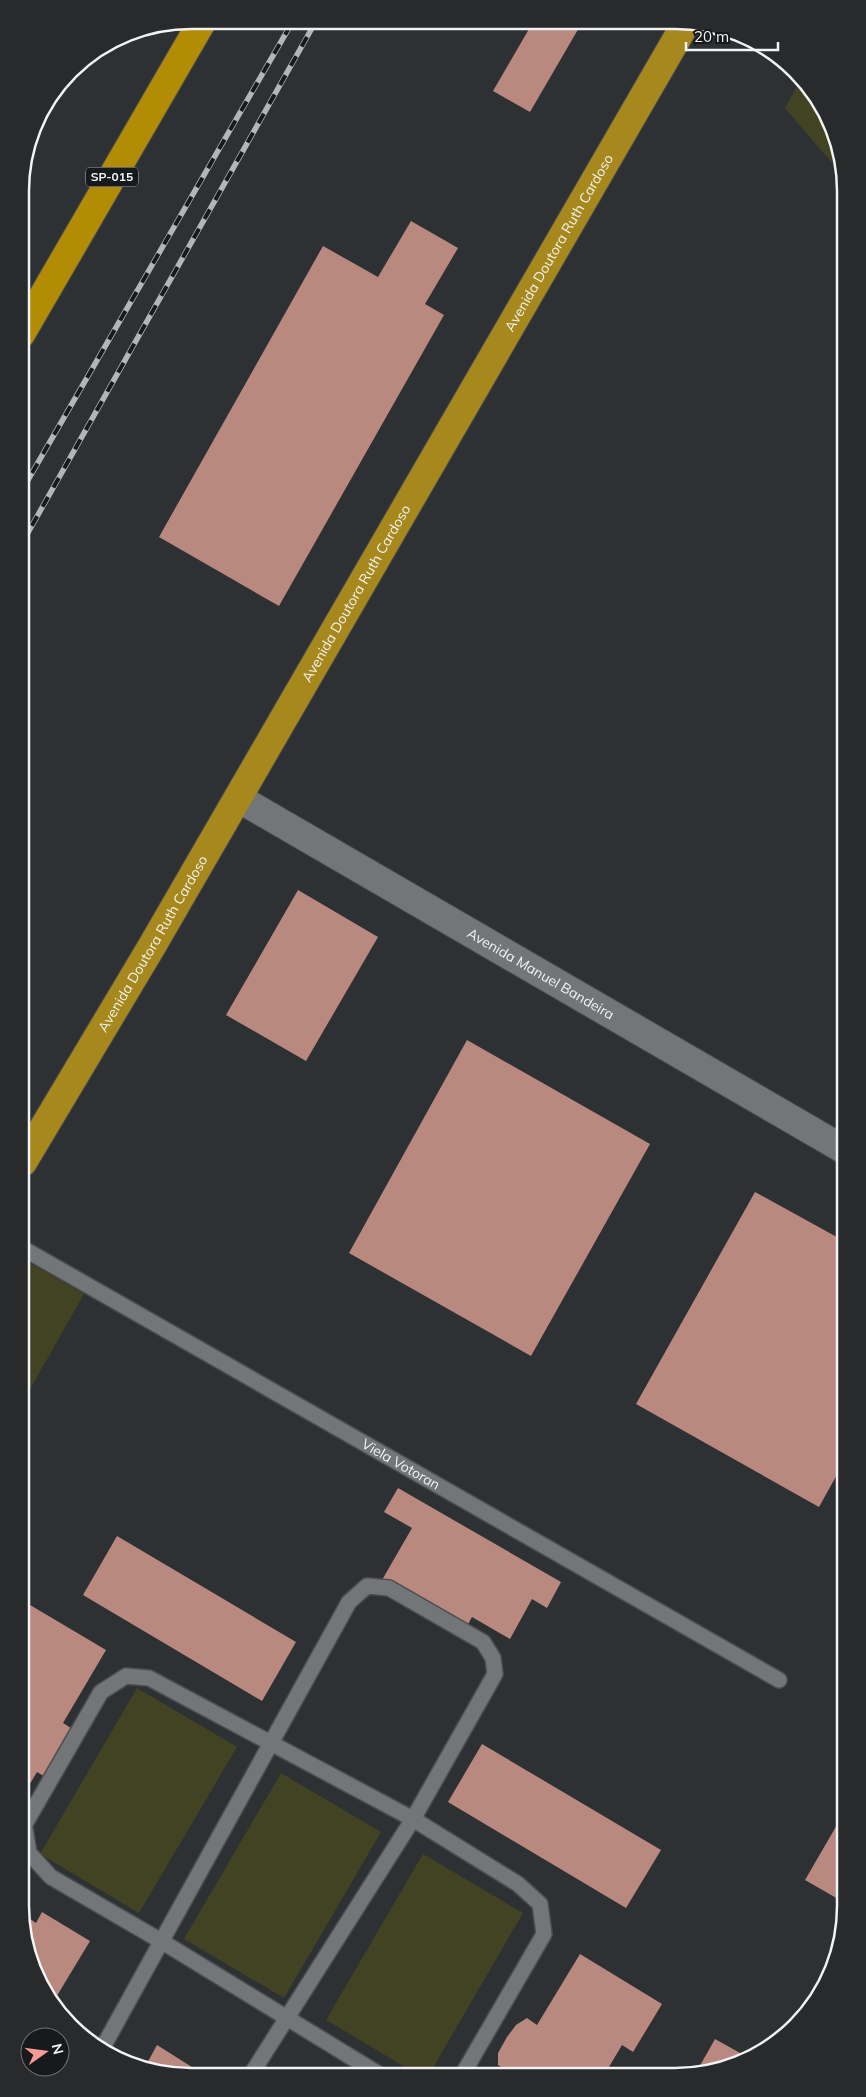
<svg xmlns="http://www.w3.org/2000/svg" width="866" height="2097" viewBox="0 0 866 2097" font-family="Mulish,sans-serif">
  <rect width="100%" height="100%" fill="#2e3133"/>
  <!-- green -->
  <path fill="#424322" d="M 801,79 L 840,147 L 840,169 L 832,163 L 785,108 Z
    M 24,1260 L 84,1294 L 24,1400 Z
    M 137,1688 L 237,1747 L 139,1913 L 40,1854 Z
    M 281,1773 L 381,1832 L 284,1998 L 184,1939 Z
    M 423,1854 L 523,1913 L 430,2073 L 415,2073 L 326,2020 Z"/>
  <!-- building -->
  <path fill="#b98980" d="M 533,22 L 574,22 L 580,26 L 530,112 L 493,91 Z
    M 411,221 L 458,248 L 425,304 L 444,315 L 279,606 L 159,537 L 323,246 L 378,277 Z
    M 298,890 L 378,937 L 306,1061 L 226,1015 Z
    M 467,1040 L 650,1144 L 531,1356 L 349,1253 Z
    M 755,1192 L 844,1241 L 844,1462 L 819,1507 L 636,1404 Z
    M 398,1488 L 561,1582 L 547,1608 L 532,1599 L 510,1639 L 472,1617 L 466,1628 L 382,1580 L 412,1528 L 384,1512 Z
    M 117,1536 L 296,1642 L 262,1701 L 83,1595 Z
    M 25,1602 L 106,1650 L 63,1723 L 74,1730 L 47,1778 L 37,1772 L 25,1792 Z
    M 482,1744 L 661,1850 L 626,1908 L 448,1802 Z
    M 845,1811 L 846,1902 L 845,1903 L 805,1880 Z
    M 42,1912 L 90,1941 L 52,2004 L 43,1992 L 26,1950 L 26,1916 L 36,1923 Z
    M 580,1954 L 662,2004 L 633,2052 L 622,2045 L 606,2072 L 509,2072 L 498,2065 L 498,2053 L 507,2037 L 516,2025 L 527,2018 L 537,2025 Z
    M 715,2039 L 749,2058 L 719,2071 L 697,2071 Z
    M 157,2045 L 203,2074 L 157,2074 L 145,2067 Z"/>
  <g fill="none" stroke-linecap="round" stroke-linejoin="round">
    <!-- service casing -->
    <g stroke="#4b4d4f" stroke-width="18">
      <g id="service">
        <path id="s1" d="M 24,1249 L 779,1680"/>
        <path d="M 25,1824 L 101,1692 L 126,1676 L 149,1678 L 413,1819 L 518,1884 L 540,1904 L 544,1934 L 464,2072"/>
        <path d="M 25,1829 L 29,1853 L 51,1877 L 161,1941 L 377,2073"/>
        <path d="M 103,2047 L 349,1602 L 367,1586 L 389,1588 L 483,1642 L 493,1658 L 495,1674 L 413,1819 L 252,2073"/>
      </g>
    </g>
    <!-- tertiary casing -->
    <g stroke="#4b4d4f" stroke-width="30">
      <g id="tertiary">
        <path id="s2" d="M 238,798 L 843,1149"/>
      </g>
    </g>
    <!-- trunk casing -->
    <g stroke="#4b4d4f" stroke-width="30">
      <g id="trunk">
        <path id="s3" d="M 23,1162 L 152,946 L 686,23"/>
      </g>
    </g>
    <!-- motorway casing -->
    <g stroke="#4b4d4f" stroke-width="30">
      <path id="motorway" d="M 21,334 L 203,20"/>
    </g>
    <!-- path -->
    <path stroke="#999c9d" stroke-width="3" stroke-dasharray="4 4" stroke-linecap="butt" d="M 30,145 L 77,64"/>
    <!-- service -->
    <use href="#service" stroke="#737679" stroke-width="15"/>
    <!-- tertiary -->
    <use href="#tertiary" stroke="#737679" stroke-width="28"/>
    <!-- trunk -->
    <use href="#trunk" stroke="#a6881c" stroke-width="28"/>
    <!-- motorway -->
    <use href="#motorway" stroke="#b28c04" stroke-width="28"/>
    <!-- rail casing -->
    <g stroke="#b3b5b6" stroke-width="5.5">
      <path id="rail" d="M 21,492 L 293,21
        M 21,545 L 316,21"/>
    </g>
    <!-- rail -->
    <use href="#rail" stroke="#18191a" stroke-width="4" stroke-dasharray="11" stroke-linecap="butt"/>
  </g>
  <g text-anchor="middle" stroke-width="5" stroke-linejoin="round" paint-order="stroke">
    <!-- shield labels -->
    <rect fill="#18191a" stroke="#b0b2b3" stroke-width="1" x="86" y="167.5" width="52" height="19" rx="4"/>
    <g font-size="12" font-weight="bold" fill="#f1f3f4">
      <text x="112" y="181">SP-015</text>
    </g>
    <!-- street labels -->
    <g font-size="14" fill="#f1f3f4" stroke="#18191a">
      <text dy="5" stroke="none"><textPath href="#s3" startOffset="1064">Avenida Doutora Ruth Cardoso</textPath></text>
      <text dy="5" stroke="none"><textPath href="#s3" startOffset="659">Avenida Doutora Ruth Cardoso</textPath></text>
      <text dy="5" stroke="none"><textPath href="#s3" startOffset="254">Avenida Doutora Ruth Cardoso</textPath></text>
      <text dy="5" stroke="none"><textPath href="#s2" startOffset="350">Avenida Manuel Bandeira</textPath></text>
      <text dy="5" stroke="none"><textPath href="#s1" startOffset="434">Viela Votoran</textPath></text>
    </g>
  </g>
  <!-- crop -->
  <path d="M0 0H866V2097H0ZM191 29H675A162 162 0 0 1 837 191V1906A162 162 0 0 1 675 2068H191A162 162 0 0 1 29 1906V191A162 162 0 0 1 191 29Z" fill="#292a2b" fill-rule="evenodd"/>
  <path fill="none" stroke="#f1f3f4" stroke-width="2.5" d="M191 29H675A162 162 0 0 1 837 191V1906A162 162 0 0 1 675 2068H191A162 162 0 0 1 29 1906V191A162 162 0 0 1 191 29Z"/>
  <!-- north arrow -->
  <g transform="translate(45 2052) rotate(76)"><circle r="24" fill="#18191a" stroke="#6f7071"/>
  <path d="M0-4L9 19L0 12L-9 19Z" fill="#f59b97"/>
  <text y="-8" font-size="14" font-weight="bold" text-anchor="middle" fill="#f1f3f4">N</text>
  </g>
  <!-- scale -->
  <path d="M686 42v8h92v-8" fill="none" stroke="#f1f3f4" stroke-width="2.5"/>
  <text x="694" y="42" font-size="15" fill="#f1f3f4" stroke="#18191a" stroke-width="4" paint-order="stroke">20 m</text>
</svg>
